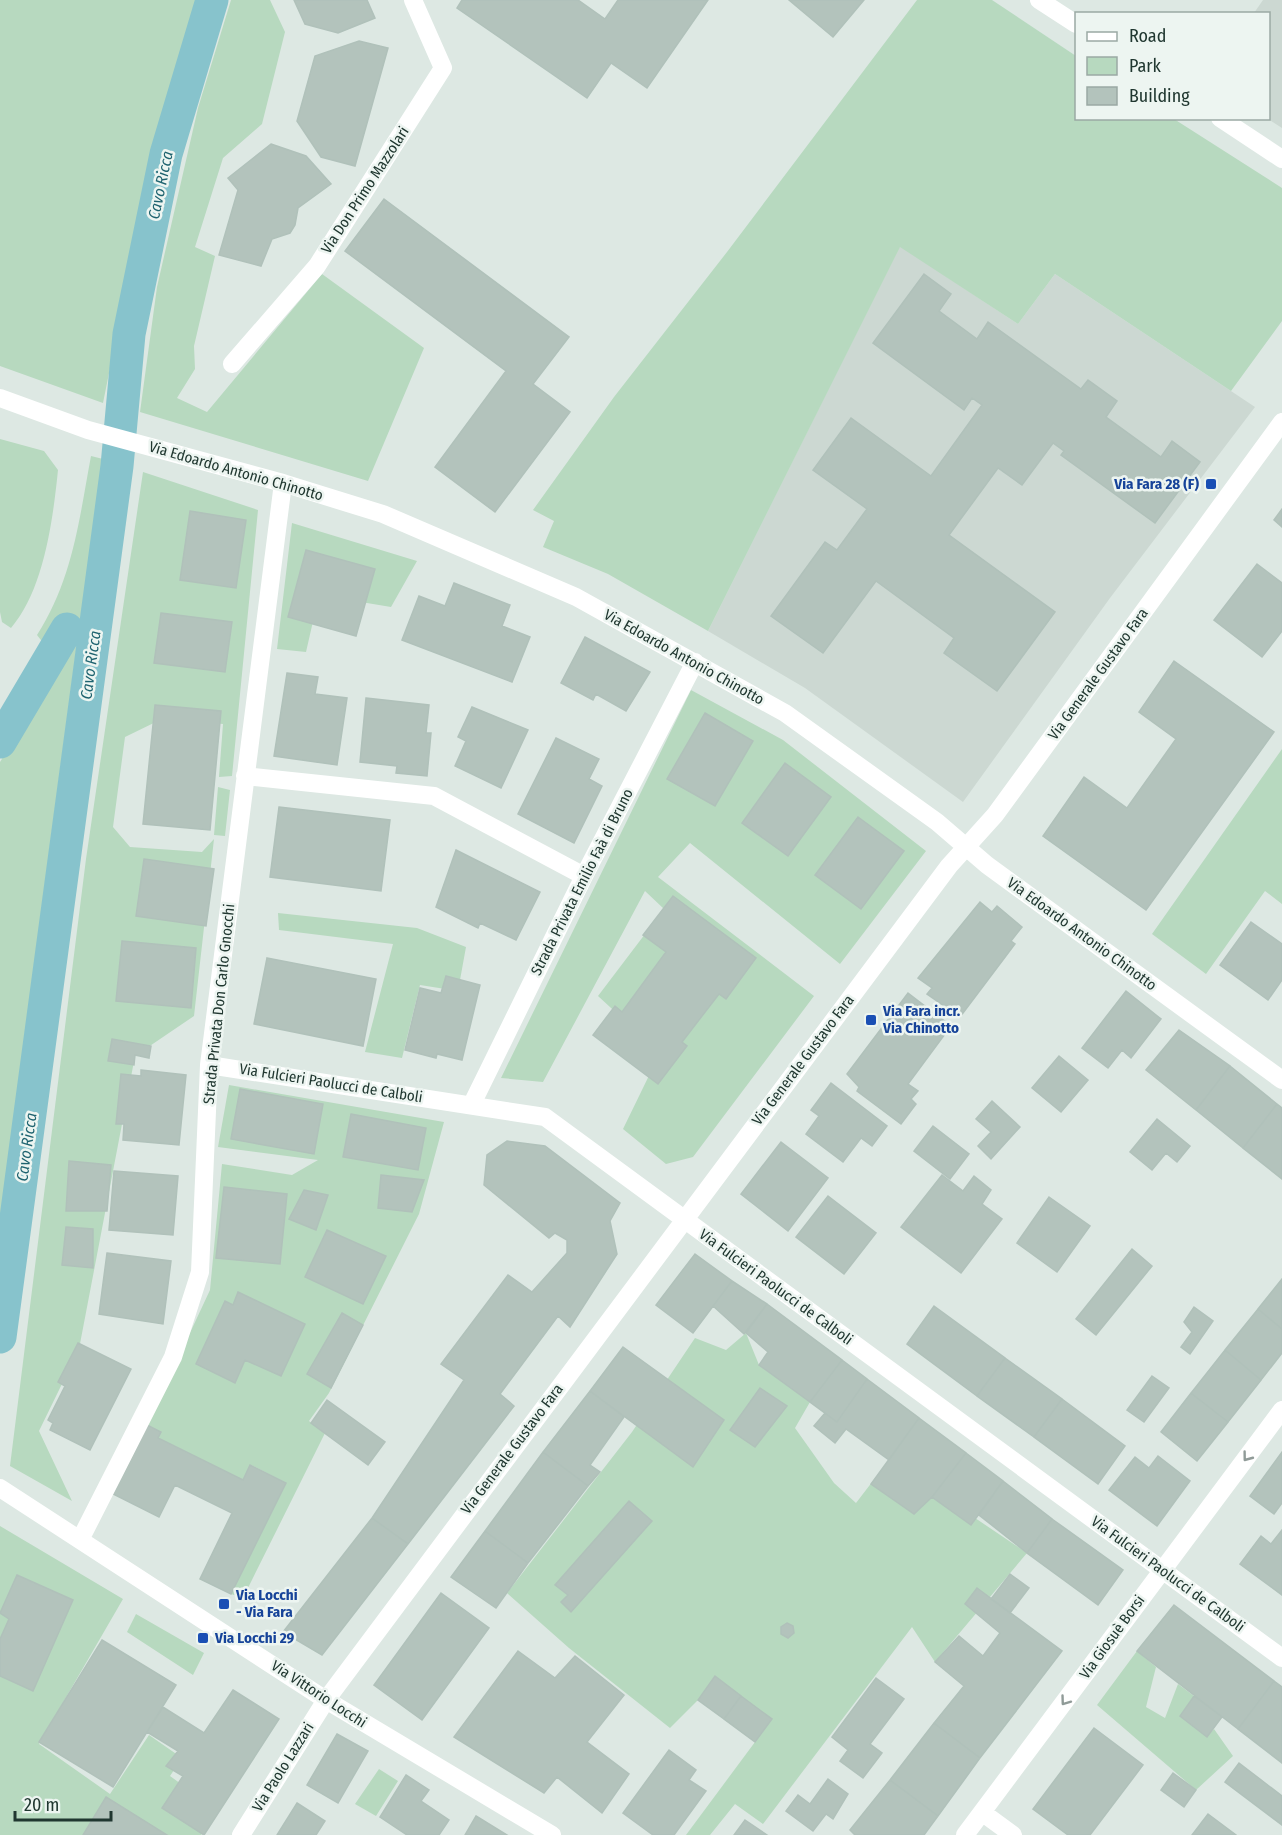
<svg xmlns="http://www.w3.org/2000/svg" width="1282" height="1835" viewBox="0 0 1282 1835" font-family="'Fira Sans Condensed',sans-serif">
  <rect width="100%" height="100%" fill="#dde8e3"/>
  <!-- built -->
  <path fill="#ccd8d2" d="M 1263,0 L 1282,0 L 1282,128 L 1268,119 L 1268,14 L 1254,13 Z
    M 900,246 L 1018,324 L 1055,274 L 1255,407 L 1110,598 L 963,802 L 805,688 L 708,631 Z"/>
  <!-- green -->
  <path fill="#b7d9bf" d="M 0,0 L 198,0 L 144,199 L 103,403 L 0,366 Z
    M 231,0 L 270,0 L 285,32 L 262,124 L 223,158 L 195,247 L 215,256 L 194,346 L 195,369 L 177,398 L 207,412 L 322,274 L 424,348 L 368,481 L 140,412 L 157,287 L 198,108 Z
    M 917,0 L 992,0 L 1076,56 L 1076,118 L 1174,119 L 1282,188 L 1282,321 L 1231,391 L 1055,274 L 1018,324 L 900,247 L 708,631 L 608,574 L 543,547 L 554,521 L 533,510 L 614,397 L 727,252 Z
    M 0,439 L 44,451 L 58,470 C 53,519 44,590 11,628 L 2,622 L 0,612 Z
    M 91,456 L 107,460 L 79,629 L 0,1220 L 0,762 L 31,713 L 58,662 L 37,635 C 73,579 79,520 91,456 Z
    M 143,472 L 258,510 L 232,776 L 219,777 L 223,724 L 164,718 L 125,737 L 113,827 L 130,847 L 202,852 L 214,839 L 194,1016 L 135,1056 L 79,1349 L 39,1431 L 72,1501 L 10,1466 L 86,859 Z
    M 292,523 L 417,561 L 391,607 L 319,595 L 306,652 L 277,649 Z
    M 691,690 L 783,740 L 926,851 L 840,964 L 690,843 L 658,877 L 814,996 L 693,1157 L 666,1164 L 623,1129 L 660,1053 L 598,996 L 664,909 L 645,891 L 543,1082 L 501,1078 Z
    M 1282,749 L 1282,904 L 1265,891 L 1206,974 L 1152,934 Z
    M 218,787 L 230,790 L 225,836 L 214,835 Z
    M 278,913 L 417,928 L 466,947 L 458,991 L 420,985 L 402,1058 L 365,1052 L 393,944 L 279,930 Z
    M 229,1085 L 444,1122 L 419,1214 L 329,1393 L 309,1421 L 325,1433 L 243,1598 L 231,1594 L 286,1483 L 251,1465 L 243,1480 L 158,1438 L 161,1432 L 147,1425 L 210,1290 L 222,1164 L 292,1175 L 318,1160 L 218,1147 Z
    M 746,1333 L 759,1365 L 810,1402 L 795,1428 L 834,1483 L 856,1503 L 889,1460 L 1027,1553 L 935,1662 L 912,1627 L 763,1824 L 735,1804 L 710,1835 L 686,1835 L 755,1742 L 698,1700 L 670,1728 L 569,1648 L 507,1593 L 632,1432 L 695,1338 L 726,1350 Z
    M 0,1526 L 123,1599 L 39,1744 L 110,1794 L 149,1735 L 182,1758 L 170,1776 L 188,1789 L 204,1831 L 201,1835 L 0,1835 Z
    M 136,1614 L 204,1653 L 193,1675 L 127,1632 Z
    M 1137,1651 L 1156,1667 L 1146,1707 L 1165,1718 L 1178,1684 L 1194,1696 L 1180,1716 L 1207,1736 L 1214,1729 L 1233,1756 L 1196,1790 L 1097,1705 Z
    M 379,1769 L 398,1781 L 376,1816 L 355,1804 Z"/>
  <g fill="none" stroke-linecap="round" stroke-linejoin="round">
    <!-- canal -->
    <path stroke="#87c3cc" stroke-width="33" d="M 0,742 L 67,629
      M 0,1337 L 117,466 L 129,334 L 166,154 L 212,0"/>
  </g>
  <!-- building -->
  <path fill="#b3c3bc" stroke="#b0c1ba" stroke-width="1.5" d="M 294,0 L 367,0 L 375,18 L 338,33 L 305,24 Z
    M 462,0 L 578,0 L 605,19 L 618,0 L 708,0 L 647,88 L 611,63 L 587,98 L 457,8 Z
    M 789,0 L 864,0 L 833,37 Z
    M 359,41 L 388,48 L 355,166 L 321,157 L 297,121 L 315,56 Z
    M 271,144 L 306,156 L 331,184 L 298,208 L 295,225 L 290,233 L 272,239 L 261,266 L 219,255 L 238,190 L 228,178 Z
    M 384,199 L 569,337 L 533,384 L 570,412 L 495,512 L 435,467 L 506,371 L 345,251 Z
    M 924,274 L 951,294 L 939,311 L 977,339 L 988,322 L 1081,389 L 1088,380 L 1117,401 L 1106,417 L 1161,457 L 1172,441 L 1200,462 L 1155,523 L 1061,455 L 1064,451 L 1053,443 L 1022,485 L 998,468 L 949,535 L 1055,612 L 997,691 L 944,653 L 954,638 L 876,581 L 823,653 L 771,616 L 825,542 L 837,550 L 867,509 L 813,470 L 851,418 L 931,476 L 982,405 L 972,398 L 964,410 L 873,343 Z
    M 1282,509 L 1282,527 L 1274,520 Z
    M 190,511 L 246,520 L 236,588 L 180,580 Z
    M 306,550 L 375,569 L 356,636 L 288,617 Z
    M 1257,564 L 1282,583 L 1282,631 L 1262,657 L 1214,620 Z
    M 454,583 L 510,605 L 502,626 L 530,637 L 512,682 L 402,640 L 419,596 L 445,606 Z
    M 161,613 L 232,622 L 225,672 L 154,663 Z
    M 585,637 L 650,672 L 626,711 L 596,694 L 593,700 L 561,683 Z
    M 1174,661 L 1274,732 L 1146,910 L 1043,836 L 1084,777 L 1127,808 L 1176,739 L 1139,712 Z
    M 287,673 L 318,677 L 315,694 L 347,698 L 337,765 L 274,756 Z
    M 366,698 L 429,705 L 426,733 L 431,733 L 427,776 L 396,773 L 397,766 L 360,762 Z
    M 155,705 L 221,711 L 210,830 L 143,824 Z
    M 472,707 L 528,730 L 501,788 L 455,766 L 466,741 L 458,737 Z
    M 705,713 L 753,741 L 715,806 L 667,779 Z
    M 556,738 L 599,759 L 589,779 L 602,786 L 574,843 L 518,814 Z
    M 785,763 L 831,797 L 788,856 L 742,823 Z
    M 279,807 L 390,820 L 381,891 L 270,877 Z
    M 858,817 L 904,851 L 861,909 L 815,875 Z
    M 456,850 L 540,892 L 516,940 L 480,923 L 478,928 L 436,907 Z
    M 144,859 L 214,869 L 206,926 L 136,916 Z
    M 673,896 L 756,958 L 726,999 L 719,994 L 682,1042 L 687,1046 L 658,1084 L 593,1035 L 615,1006 L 622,1012 L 666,952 L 643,935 Z
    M 980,902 L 992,912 L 997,906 L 1022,927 L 1011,941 L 1015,944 L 960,1017 L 927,994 L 932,988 L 918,978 Z
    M 1251,922 L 1282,944 L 1282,980 L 1268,1000 L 1220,965 Z
    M 122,941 L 196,948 L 191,1008 L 116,1001 Z
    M 267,958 L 376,979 L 363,1046 L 254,1024 Z
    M 446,976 L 480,985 L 462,1060 L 437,1054 L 436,1058 L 405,1050 L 420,988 L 441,993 Z
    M 1126,991 L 1161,1019 L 1131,1058 L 1122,1050 L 1108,1068 L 1082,1048 Z
    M 908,993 L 951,1026 L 908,1084 L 918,1091 L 911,1099 L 916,1104 L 901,1124 L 857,1091 L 859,1087 L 847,1074 Z
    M 1179,1030 L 1230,1066 L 1196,1110 L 1146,1070 Z
    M 112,1039 L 151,1046 L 149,1058 L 135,1055 L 134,1065 L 108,1061 Z
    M 1059,1056 L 1088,1080 L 1061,1112 L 1032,1088 Z
    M 1230,1066 L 1277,1104 L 1243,1148 L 1196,1110 Z
    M 141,1070 L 186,1075 L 179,1145 L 123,1140 L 124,1124 L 116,1124 L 121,1074 L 141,1076 Z
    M 831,1083 L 887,1126 L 872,1146 L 861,1138 L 843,1162 L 806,1134 L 819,1116 L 811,1110 Z
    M 240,1089 L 323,1104 L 314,1154 L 231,1139 Z
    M 992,1101 L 1020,1127 L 991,1159 L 978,1146 L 991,1132 L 976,1119 Z
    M 1277,1104 L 1282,1108 L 1282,1179 L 1243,1148 Z
    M 351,1114 L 426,1128 L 418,1170 L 343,1157 Z
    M 1157,1119 L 1190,1146 L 1177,1162 L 1166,1153 L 1152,1170 L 1130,1152 Z
    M 933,1126 L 969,1154 L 950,1179 L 914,1151 Z
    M 507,1141 L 545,1146 L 620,1203 L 610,1221 L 617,1254 L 570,1327 L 558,1316 L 500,1394 L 514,1406 L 408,1544 L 372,1518 L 464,1380 L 441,1364 L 508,1275 L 532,1292 L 567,1253 L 567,1240 L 555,1233 L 549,1238 L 484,1185 L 487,1155 Z
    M 781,1142 L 828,1178 L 788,1231 L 741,1194 Z
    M 69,1161 L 111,1165 L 107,1211 L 66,1211 Z
    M 114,1171 L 178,1176 L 173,1235 L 109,1230 Z
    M 381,1175 L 424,1180 L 412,1212 L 378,1208 Z
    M 942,1175 L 963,1191 L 974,1176 L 991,1190 L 982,1204 L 1002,1219 L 961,1273 L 901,1227 Z
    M 224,1187 L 287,1194 L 280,1264 L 216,1258 Z
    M 304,1190 L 328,1195 L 316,1230 L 289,1219 Z
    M 828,1196 L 876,1233 L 844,1274 L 796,1237 Z
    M 1049,1197 L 1090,1226 L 1057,1272 L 1017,1243 Z
    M 66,1227 L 93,1229 L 93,1268 L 62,1265 Z
    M 327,1230 L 386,1256 L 363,1304 L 305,1277 Z
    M 1132,1249 L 1152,1266 L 1096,1335 L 1076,1319 Z
    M 107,1253 L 171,1261 L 163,1324 L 99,1314 Z
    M 695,1254 L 732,1281 L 693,1333 L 656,1305 Z
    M 1282,1279 L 1282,1329 L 1258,1309 Z
    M 732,1281 L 767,1304 L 744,1334 L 713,1306 Z
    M 238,1292 L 305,1324 L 281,1376 L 245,1360 L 235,1383 L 196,1364 L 225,1301 L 233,1305 Z
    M 767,1304 L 842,1360 L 810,1402 L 759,1365 L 768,1352 L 746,1333 Z
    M 934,1306 L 1005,1358 L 977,1396 L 907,1344 Z
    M 1194,1307 L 1213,1321 L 1190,1354 L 1181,1347 L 1192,1332 L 1184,1322 Z
    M 1258,1309 L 1282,1329 L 1282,1353 L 1261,1380 L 1225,1350 Z
    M 342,1313 L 363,1325 L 331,1388 L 307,1374 Z
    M 78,1343 L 131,1369 L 90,1450 L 50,1430 L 53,1423 L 48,1420 L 65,1386 L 58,1382 Z
    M 623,1347 L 724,1420 L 693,1467 L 590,1391 Z
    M 1225,1350 L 1261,1380 L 1228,1422 L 1191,1393 Z
    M 1005,1358 L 1062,1399 L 1034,1437 L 977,1396 Z
    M 842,1360 L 867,1379 L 837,1422 L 810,1402 Z
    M 1152,1376 L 1169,1388 L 1144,1422 L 1127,1410 Z
    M 867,1379 L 919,1418 L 889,1460 L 846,1429 L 835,1443 L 814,1426 L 825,1413 L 837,1422 Z
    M 760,1388 L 787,1406 L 755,1447 L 730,1430 Z
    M 590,1391 L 624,1417 L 590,1465 L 600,1472 L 588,1486 L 543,1452 Z
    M 1191,1393 L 1228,1422 L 1197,1461 L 1161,1432 Z
    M 1062,1399 L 1125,1446 L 1098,1484 L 1034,1437 Z
    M 327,1400 L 385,1442 L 368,1465 L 311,1423 Z
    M 919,1418 L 966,1453 L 932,1497 L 914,1514 L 871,1484 Z
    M 147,1425 L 161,1432 L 158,1438 L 243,1480 L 250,1465 L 286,1483 L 231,1594 L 200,1579 L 232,1513 L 175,1485 L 159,1517 L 113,1494 Z
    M 543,1452 L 588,1486 L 528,1563 L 485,1531 Z
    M 1282,1452 L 1282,1503 L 1274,1514 L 1250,1496 Z
    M 966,1453 L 1003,1481 L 971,1525 L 932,1497 Z
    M 1158,1456 L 1190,1481 L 1157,1526 L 1109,1490 L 1135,1457 L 1149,1468 Z
    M 1003,1481 L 1052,1519 L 1027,1553 L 979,1515 Z
    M 629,1501 L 652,1521 L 571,1612 L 561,1602 L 568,1595 L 555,1585 Z
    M 372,1518 L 408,1544 L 322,1655 L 283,1632 Z
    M 1052,1519 L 1123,1570 L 1098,1605 L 1027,1553 Z
    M 1282,1530 L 1282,1595 L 1240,1564 L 1261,1536 L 1271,1544 Z
    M 485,1531 L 528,1563 L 496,1608 L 451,1577 Z
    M 1010,1574 L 1029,1588 L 1010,1613 L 991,1599 Z
    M 17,1575 L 73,1600 L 33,1691 L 0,1676 L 0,1639 L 9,1619 L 0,1613 Z
    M 977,1588 L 1062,1651 L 980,1758 L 934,1723 L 964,1686 L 935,1662 L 959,1636 L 983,1656 L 1000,1633 L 965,1604 Z
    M 441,1593 L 489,1628 L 422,1720 L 374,1685 Z
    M 1174,1605 L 1274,1681 L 1238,1729 L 1137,1651 Z
    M 787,1623 L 793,1626 L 794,1633 L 788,1638 L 781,1634 L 781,1627 Z
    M 102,1640 L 176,1685 L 113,1787 L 39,1742 Z
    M 518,1651 L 555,1678 L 575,1656 L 624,1695 L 587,1742 L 629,1774 L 602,1813 L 557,1777 L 544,1793 L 454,1737 Z
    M 715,1676 L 741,1696 L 724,1719 L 698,1700 Z
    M 876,1678 L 904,1699 L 870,1744 L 882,1753 L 863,1778 L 840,1761 L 848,1750 L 832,1737 Z
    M 1274,1681 L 1282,1687 L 1282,1763 L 1238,1729 Z
    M 233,1690 L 279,1719 L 204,1835 L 162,1808 L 183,1776 L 166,1766 L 178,1751 L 147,1732 L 163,1707 L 204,1733 Z
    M 741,1696 L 772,1719 L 755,1742 L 724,1719 Z
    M 1194,1696 L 1222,1717 L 1207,1737 L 1180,1716 Z
    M 934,1723 L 980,1758 L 938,1816 L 890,1780 Z
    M 1094,1728 L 1143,1765 L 1090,1835 L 1068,1835 L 1033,1809 Z
    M 337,1734 L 368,1751 L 338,1803 L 307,1785 Z
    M 669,1750 L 696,1770 L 689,1780 L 706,1791 L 674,1835 L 653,1835 L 623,1813 Z
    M 1239,1763 L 1282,1796 L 1282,1825 L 1225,1782 Z
    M 1173,1773 L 1196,1790 L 1184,1807 L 1161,1790 Z
    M 406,1775 L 429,1790 L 421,1801 L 449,1820 L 439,1835 L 407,1835 L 380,1817 Z
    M 828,1779 L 848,1794 L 833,1819 L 826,1814 L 813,1831 L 786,1811 L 798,1795 L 810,1804 Z
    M 890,1780 L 938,1816 L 924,1835 L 855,1835 L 850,1830 Z
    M 106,1797 L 167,1835 L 83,1835 Z
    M 297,1803 L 325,1821 L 316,1835 L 277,1835 Z
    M 1208,1814 L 1236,1835 L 1192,1835 Z
    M 476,1816 L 507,1835 L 465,1835 Z
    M 745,1820 L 767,1835 L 734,1835 Z"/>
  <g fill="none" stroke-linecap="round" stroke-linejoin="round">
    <!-- minor -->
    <path stroke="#fff" stroke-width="18" d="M 1039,0 L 1076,24
      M 1220,118 L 1282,159
      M 232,364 L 317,266 L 443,68 L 413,0
      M 0,398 L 88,430 L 283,483 L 383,514 L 576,597 L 785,713 L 937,822 L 987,865 L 1282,1080
      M 245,776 L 434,796 L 584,876
      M 209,1065 L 545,1117 L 1282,1658
      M 472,1104 L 584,876 L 695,662
      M 0,1488 L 326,1700 L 552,1835
      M 81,1538 L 173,1357 L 200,1272 L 209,1065 L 283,483
      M 983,1813 L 1013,1835
      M 241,1835 L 326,1700 L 949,866 L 995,815 L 1282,422
      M 965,1835 L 1282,1410"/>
  </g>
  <!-- one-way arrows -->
  <defs><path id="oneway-chevron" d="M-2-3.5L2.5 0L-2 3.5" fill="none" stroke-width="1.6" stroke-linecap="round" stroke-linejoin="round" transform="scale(1.5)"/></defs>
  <g stroke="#909b98">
    <use href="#oneway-chevron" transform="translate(1247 1457) rotate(127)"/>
    <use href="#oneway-chevron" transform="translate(1065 1701) rotate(126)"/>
  </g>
  <!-- markers -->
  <g fill="#1a4fb4" stroke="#edf5f1" stroke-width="2">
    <rect x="1205" y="478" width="12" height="12" rx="3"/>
    <rect x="865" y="1014" width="12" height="12" rx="3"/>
    <rect x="218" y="1598" width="12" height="12" rx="3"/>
    <rect x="197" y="1632" width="12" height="12" rx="3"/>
  </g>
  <g text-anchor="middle" stroke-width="5" stroke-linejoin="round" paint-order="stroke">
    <!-- street labels -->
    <g font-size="15" fill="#203730" stroke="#edf5f1">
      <text transform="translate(365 190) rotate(-57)" y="5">Via Don Primo Mazzolari</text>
      <text transform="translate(236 471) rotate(16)" y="5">Via Edoardo Antonio Chinotto</text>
      <text transform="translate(684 657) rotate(29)" y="5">Via Edoardo Antonio Chinotto</text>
      <text transform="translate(1098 674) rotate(-54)" y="5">Via Generale Gustavo Fara</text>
      <text transform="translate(582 882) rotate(-63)" y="5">Strada Privata Emilio Faà di Bruno</text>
      <text transform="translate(1082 934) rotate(36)" y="5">Via Edoardo Antonio Chinotto</text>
      <text transform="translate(219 1004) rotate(-84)" y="5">Strada Privata Don Carlo Gnocchi</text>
      <text transform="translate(803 1060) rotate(-53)" y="5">Via Generale Gustavo Fara</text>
      <text transform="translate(331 1083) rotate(9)" y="5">Via Fulcieri Paolucci de Calboli</text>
      <text transform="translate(776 1287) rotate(36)" y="5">Via Fulcieri Paolucci de Calboli</text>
      <text transform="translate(512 1449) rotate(-53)" y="5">Via Generale Gustavo Fara</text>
      <text transform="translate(1168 1574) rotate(36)" y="5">Via Fulcieri Paolucci de Calboli</text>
      <text transform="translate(1112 1637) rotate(-54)" y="5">Via Giosuè Borsi</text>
      <text transform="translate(319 1694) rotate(33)" y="5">Via Vittorio Locchi</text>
      <text transform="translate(283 1767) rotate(-58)" y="5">Via Paolo Lazzari</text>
    </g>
    <!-- transit labels -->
    <g font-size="15" font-weight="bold" fill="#164399" stroke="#edf5f1" text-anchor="start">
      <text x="1199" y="489" text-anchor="end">Via Fara 28 (F)</text>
      <text x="883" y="1016">Via Fara incr.<tspan x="883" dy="17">Via Chinotto</tspan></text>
      <text x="236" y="1600">Via Locchi<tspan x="236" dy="17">- Via Fara</tspan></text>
      <text x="215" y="1643">Via Locchi 29</text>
    </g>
    <!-- water labels -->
    <g font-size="16" font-style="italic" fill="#1e636f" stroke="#edf5f1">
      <text transform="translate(160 185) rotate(-78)" y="6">Cavo Ricca</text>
      <text transform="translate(90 665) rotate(-82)" y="6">Cavo Ricca</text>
      <text transform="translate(26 1147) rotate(-82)" y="6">Cavo Ricca</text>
    </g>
  </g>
  <!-- legend -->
  <rect x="1075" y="12" width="195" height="108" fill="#edf5f1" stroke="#9ba9a4" stroke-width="1.5"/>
  <rect x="1087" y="32" width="30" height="9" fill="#ffffff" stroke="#9ba9a4" stroke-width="1.5"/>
  <text x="1129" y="42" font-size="18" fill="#203730">Road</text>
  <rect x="1087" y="57" width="30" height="18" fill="#b7d9bf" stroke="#9ba9a4" stroke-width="1.5"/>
  <text x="1129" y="72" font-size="18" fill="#203730">Park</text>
  <rect x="1087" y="87" width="30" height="18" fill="#b3c3bc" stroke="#9ba9a4" stroke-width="1.5"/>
  <text x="1129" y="102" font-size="18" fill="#203730">Building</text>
  <!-- scale -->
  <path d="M15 1811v9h96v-9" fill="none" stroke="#203730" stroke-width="3"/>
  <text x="24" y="1811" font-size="18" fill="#203730" stroke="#edf5f1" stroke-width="4.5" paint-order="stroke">20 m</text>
</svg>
